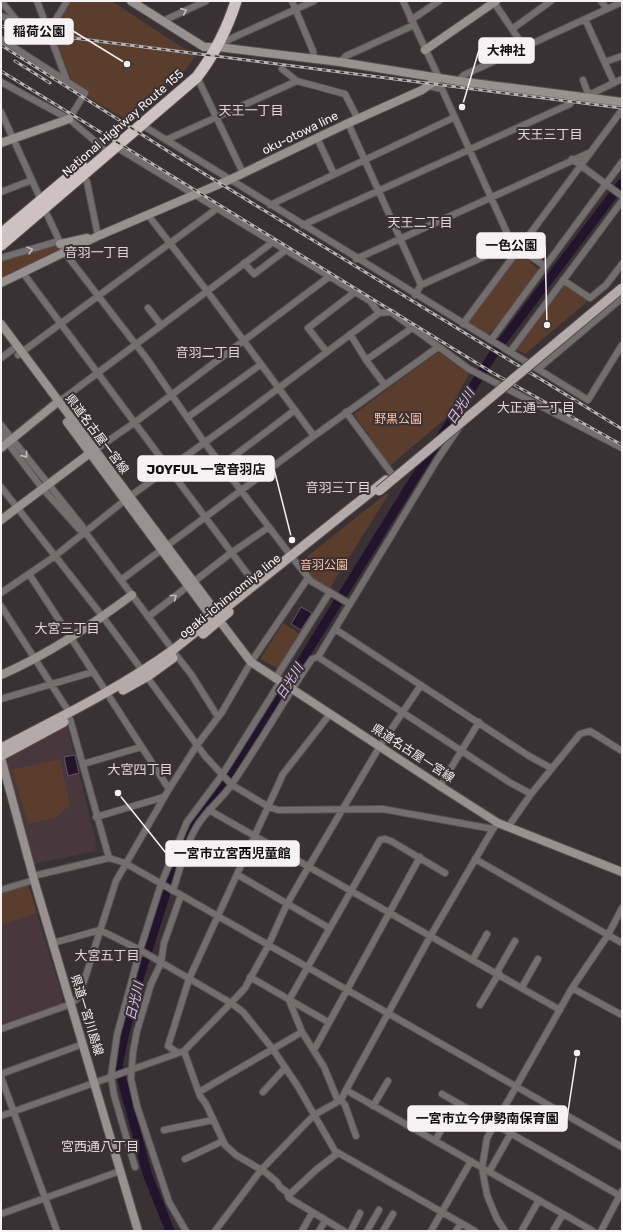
<svg xmlns="http://www.w3.org/2000/svg" width="623" height="1232" viewBox="0 0 623 1232" font-family="Rubik,'Noto Sans JP',sans-serif">
  <rect width="100%" height="100%" fill="#393133"/>
  <!-- built -->
  <path fill="#48383d" d="M 67,726 L 96,842 L 95,851 L 34,864 L 31,862 L 5,761 L 7,756 Z
    M 27,881 L 63,999 L 61,1004 L 1,1024 L 1,889 Z"/>
  <!-- green -->
  <path fill="#5b3d2e" d="M 71,1 L 112,1 L 195,56 L 187,68 L 128,121 L 88,97 L 88,92 L 72,81 L 52,32 Z
    M 56,245 L 60,247 L 60,251 L 1,279 L 1,261 Z
    M 519,252 L 539,270 C 531,281 498,332 487,334 L 469,322 Z
    M 564,285 L 588,301 L 525,354 L 516,349 Z
    M 438,352 L 469,373 L 446,418 L 390,466 L 354,414 Z
    M 387,493 L 388,495 L 330,588 L 310,576 L 299,563 Z
    M 283,623 L 303,636 L 281,670 L 260,659 Z
    M 60,759 L 70,805 L 55,818 L 28,824 L 12,770 Z
    M 27,881 L 37,913 L 1,925 L 1,889 Z"/>
  <!-- water -->
  <path fill="#22142c" stroke="#625667" d="M 301,607 L 312,613 L 301,630 L 291,624 Z
    M 75,755 L 79,773 L 68,776 L 64,757 Z"/>
  <g fill="none" stroke-linecap="round" stroke-linejoin="round">
    <!-- river -->
    <path stroke="#22142c" stroke-width="9" d="M 170,1231 L 148,1176 L 118,1065 L 125,1032 L 140,976 L 177,858 L 188,830 L 241,759 L 411,484 L 498,347 L 622,183"/>
    <!-- street casing -->
    <g stroke="#575052" stroke-width="8">
      <path id="street" d="M 1,1 L 17,21
        M 37,1 L 67,81
        M 292,1 L 313,51 L 314,59
        M 403,1 L 439,78
        M 493,1 L 524,47
        M 601,1 L 607,9
        M 1,16 C 20,22 36,27 55,21 L 67,1
        M 585,19 L 614,83
        M 411,20 L 439,1
        M 163,21 L 206,1
        M 512,29 L 551,1
        M 1,39 L 85,93 L 69,119
        M 220,45 L 230,39 L 314,1
        M 340,62 L 346,56 L 414,25
        M 605,62 L 622,56
        M 282,69 L 297,81 L 345,94 L 358,119
        M 197,77 L 243,173
        M 583,80 L 587,91 L 591,94
        M 458,81 L 464,75 L 622,2
        M 1,82 L 69,119 L 103,148
        M 589,98 L 591,94 L 622,79
        M 1,112 L 41,200
        M 348,123 L 421,285
        M 142,125 L 588,400 L 622,345
        M 317,138 L 334,174
        M 166,140 L 297,81
        M 116,147 L 370,301 L 379,313 L 391,312 L 469,369 L 622,448
        M 572,159 L 622,196
        M 83,175 L 87,182 L 98,236
        M 1,192 L 32,180
        M 270,205 L 455,117
        M 44,208 L 65,253 L 147,359 L 204,442 L 291,556 L 311,581 L 350,604
        M 148,215 L 207,291 L 314,436
        M 303,225 L 570,104 L 574,96
        M 515,246 L 545,266
        M 1,258 L 59,241
        M 356,259 L 591,152
        M 244,263 L 254,274 L 286,250
        M 23,273 L 255,584
        M 563,280 L 590,298 L 606,285 L 622,264
        M 415,295 L 421,285 L 512,244 L 442,89 L 429,86
        M 148,308 L 161,325
        M 463,324 L 622,110
        M 350,334 L 366,360 L 384,384
        M 491,340 L 622,162
        M 326,351 L 308,328 L 355,292
        M 510,352 L 622,201
        M 18,355 L 215,210 L 215,208
        M 1,358 L 13,349
        M 366,360 L 412,328
        M 538,369 L 622,298
        M 56,404 L 273,242
        M 346,412 L 392,474
        M 188,417 L 260,365
        M 1,425 L 82,526 L 85,532 L 173,650
        M 1,434 L 42,488 L 79,529 L 85,532
        M 92,452 L 134,423 L 330,276
        M 222,465 L 295,410
        M 1,487 L 103,617 L 205,756 L 232,785 L 269,807 L 278,810 L 383,809 L 493,829 L 498,823
        M 29,574 L 107,693
        M 121,580 L 314,436 L 438,347
        M 1,593 L 55,556 L 129,497 L 240,417 L 379,313
        M 1,606 L 69,712
        M 148,617 L 231,553 L 269,527
        M 335,629 L 529,756 L 551,768
        M 176,655 L 191,674 L 218,717
        M 318,657 L 509,782 L 531,794
        M 275,679 L 330,592
        M 110,698 L 169,789
        M 1,699 L 93,672
        M 70,719 L 109,858
        M 83,764 L 141,747
        M 440,786 L 479,722
        M 209,810 L 560,1010
        M 96,817 L 164,797
        M 508,827 L 531,794 L 580,734 L 590,731 L 622,751
        M 475,859 L 622,943
        M 238,875 L 329,928
        M 33,876 L 109,858 L 125,863 L 622,1147
        M 1,890 L 34,880
        M 173,891 C 180,869 185,846 197,826 C 207,810 222,799 232,784 C 260,743 284,700 312,659 L 318,657 L 437,460 L 460,426
        M 181,895 L 164,943 L 161,963 L 151,984 L 137,1031 L 133,1052 L 131,1079 L 137,1106 L 169,1202 L 186,1231
        M 53,943 L 100,930 L 140,950 L 231,1003 L 243,1012 L 272,1048 L 297,1085 L 335,1151 L 475,1231
        M 473,959 L 487,934
        M 497,972 L 515,941
        M 250,977 L 328,1022
        M 522,987 L 538,959
        M 572,988 L 622,1015
        M 480,1005 L 499,973
        M 1,1029 L 71,1004 L 79,997 L 116,881 L 169,789 L 197,745 L 222,712 L 251,662 L 308,578
        M 314,1050 L 420,857
        M 184,1051 L 200,1096 L 206,1104 L 225,1145 L 236,1155 L 265,1172 L 277,1182 L 280,1187 L 288,1193 L 289,1198 L 344,1231
        M 178,1053 L 168,1046 L 189,979 L 283,774 L 330,714
        M 1,1074 L 83,1044
        M 1,1077 L 57,1231
        M 346,1090 L 431,935 L 493,829
        M 199,1092 L 302,1032
        M 263,1092 L 285,1068
        M 442,1094 L 622,1197
        M 341,1100 L 345,1105 L 356,1136
        M 338,1101 L 324,1067 L 302,1032 L 289,1000 L 380,840 L 385,839 L 391,841 L 445,873
        M 373,1106 L 388,1081
        M 1,1116 L 184,1051 L 231,1003 L 245,988 L 268,946 L 287,904 L 309,866 L 380,746 L 421,685
        M 164,1130 L 213,1120
        M 435,1141 L 453,1109
        M 185,1159 L 223,1141
        M 135,1167 L 114,1095 L 111,1076 L 117,1035 L 140,950 L 161,884 L 187,822 L 222,775 L 280,682
        M 489,1172 L 511,1133
        M 288,1196 L 317,1169 L 338,1153
        M 1,1214 L 120,1171
        M 522,1230 L 539,1200
        M 215,1231 L 261,1170 L 314,1115 L 341,1100 L 346,1090 L 593,1231
        M 302,1231 L 312,1213
        M 319,1231 L 325,1221
        M 351,1231 L 360,1213
        M 367,1231 L 379,1210
        M 383,1231 L 393,1214
        M 431,1231 L 471,1161
        M 456,1231 L 461,1223
        M 505,1231 L 497,1219 L 487,1195 L 482,1168 L 487,1138 L 572,988 L 608,935 L 622,908
        M 553,1231 L 563,1214
        M 601,1231 L 622,1191"/>
    </g>
    <!-- secondary casing -->
    <g stroke="#575052" stroke-width="10">
      <path id="secondary" d="M 131,1 L 204,47 L 218,47 L 340,62 L 458,81 L 622,102
        M 425,50 L 496,1
        M 1,143 L 69,119
        M 60,244 L 87,238
        M 1,283 L 98,236 L 229,180 L 344,125 L 422,90 L 439,78
        M 1,324 L 213,608 L 216,616 L 251,662 L 440,786 L 498,823 L 622,872
        M 67,422 L 207,611 L 216,616
        M 1,448 L 54,405
        M 1,520 L 90,453
        M 1,675 C 49,654 90,626 132,595
        M 1,758 L 34,880 L 138,1231"/>
    </g>
    <!-- primary casing -->
    <g stroke="#575052" stroke-width="11">
      <path id="primary" d="M 203,634 L 229,612
        M 123,690 L 148,676 L 173,658
        M 1,748 C 60,717 119,689 173,650 L 386,480
        M 1,756 L 64,722"/>
    </g>
    <!-- highway casing -->
    <g stroke="#575052" stroke-width="13">
      <path id="highway" d="M 1,234 L 82,166
        M 1,245 L 197,77 C 215,53 227,30 236,1"/>
    </g>
    <!-- street -->
    <use href="#street" stroke="#746f6f" stroke-width="6"/>
    <!-- secondary -->
    <use href="#secondary" stroke="#989190" stroke-width="8"/>
    <!-- primary -->
    <use href="#primary" stroke="#b4aaaa" stroke-width="9"/>
    <!-- highway -->
    <use href="#highway" stroke="#cdc2c1" stroke-width="11"/>
    <!-- rail casing -->
    <g stroke="#b9b3b4" stroke-width="3">
      <path id="rail" d="M 1,26 L 58,36 L 622,108
        M 1,45 L 185,162 L 622,429
        M 15,61 L 50,83
        M 1,71 L 493,373 L 622,445"/>
    </g>
    <!-- rail -->
    <use href="#rail" stroke="#393133" stroke-width="1.5" stroke-dasharray="4.5" stroke-linecap="butt"/>
    <!-- primary-bridge casing -->
    <g stroke="#575052" stroke-width="11" stroke-linecap="butt">
      <path id="primary-bridge" d="M 379,491 L 622,288"/>
    </g>
    <!-- primary-bridge -->
    <use href="#primary-bridge" stroke="#b4aaaa" stroke-width="9"/>
  </g>
  <!-- one-way arrows -->
  <defs><path id="oneway-chevron" d="M-2-3.5L2.5 0L-2 3.5" fill="none" stroke-width="1.6" stroke-linecap="round" stroke-linejoin="round"/></defs>
  <g stroke="#c2bdbe">
    <use href="#oneway-chevron" transform="translate(184 11) rotate(-24)"/>
    <use href="#oneway-chevron" transform="translate(30 250) rotate(-16)"/>
    <use href="#oneway-chevron" transform="translate(25 455) rotate(52)"/>
    <use href="#oneway-chevron" transform="translate(174 597) rotate(-38)"/>
  </g>
  <g text-anchor="middle" stroke-width="4" stroke-linejoin="round" paint-order="stroke">
    <!-- street labels -->
    <g font-size="12" fill="#f6f1f2" stroke="#393133">
      <text transform="translate(123 123) rotate(-41)" y="4">National Highway Route 155</text>
      <text transform="translate(300 133) rotate(-26)" y="4">oku-otowa line</text>
      <text transform="translate(97 434) rotate(53)" y="4">県道名古屋一宮線</text>
      <text transform="translate(230 596) rotate(-39)" y="4">ogaki-ichinnomiya line</text>
      <text transform="translate(413 753) rotate(33)" y="4">県道名古屋一宮線</text>
      <text transform="translate(87 1015) rotate(73)" y="4">県道一宮川島線</text>
    </g>
    <!-- park labels -->
    <g font-size="12" fill="#ffc4a6" stroke="#393133">
      <text x="398" y="423">野黒公園</text>
      <text x="324" y="569">音羽公園</text>
    </g>
    <!-- neighbourhood labels -->
    <g font-size="13" fill="#e1d6d9" stroke="#393133">
      <text x="251" y="115">天王一丁目</text>
      <text x="550" y="139">天王三丁目</text>
      <text x="420" y="227">天王二丁目</text>
      <text x="97" y="257">音羽一丁目</text>
      <text x="208" y="357">音羽二丁目</text>
      <text x="536" y="412">大正通一丁目</text>
      <text x="338" y="492">音羽三丁目</text>
      <text x="67" y="633">大宮三丁目</text>
      <text x="140" y="774">大宮四丁目</text>
      <text x="107" y="960">大宮五丁目</text>
      <text x="100" y="1151">宮西通八丁目</text>
    </g>
    <!-- water labels -->
    <g font-size="13" font-style="italic" fill="#dcbff4" stroke="#393133">
      <text transform="translate(460 406) rotate(-57)" y="5">日光川</text>
      <text transform="translate(289 681) rotate(-58)" y="5">日光川</text>
      <text transform="translate(134 1001) rotate(-77)" y="5">日光川</text>
    </g>
  </g>
  <!-- callouts -->
  <path fill="none" stroke="#f6f1f2" stroke-width="1.5" d="M127 64L73 31M462 107L479 50M547 325L545 246M292 540L274 469M118 793L166 853M577 1053L567 1118"/>
  <g fill="#f6f1f2" stroke="#393133" stroke-width="1.5">
    <circle cx="127" cy="64" r="4"/>
    <circle cx="462" cy="107" r="4"/>
    <circle cx="547" cy="325" r="4"/>
    <circle cx="292" cy="540" r="4"/>
    <circle cx="118" cy="793" r="4"/>
    <circle cx="577" cy="1053" r="4"/>
  </g>
  <g fill="#f6f1f2" stroke="#f6f1f2" stroke-width="1.5">
    <rect x="5" y="19" width="68" height="25" rx="4"/>
    <rect x="479" y="38" width="55" height="25" rx="4"/>
    <rect x="477" y="233" width="68" height="25" rx="4"/>
    <rect x="138" y="456" width="136" height="25" rx="4"/>
    <rect x="166" y="841" width="133" height="25" rx="4"/>
    <rect x="408" y="1106" width="159" height="25" rx="4"/>
  </g>
  <g font-size="13" text-anchor="middle" font-weight="bold" fill="#111">
    <text x="39" y="36">稲荷公園</text>
    <text x="506" y="55">大神社</text>
    <text x="511" y="250">一色公園</text>
    <text x="206" y="474">JOYFUL 一宮音羽店</text>
    <text x="232" y="858">一宮市立宮西児童館</text>
    <text x="487" y="1123">一宮市立今伊勢南保育園</text>
  </g>
  <!-- border -->
  <rect width="623" height="1232" fill="none" stroke="#f6f1f2" stroke-width="4"/>
</svg>
